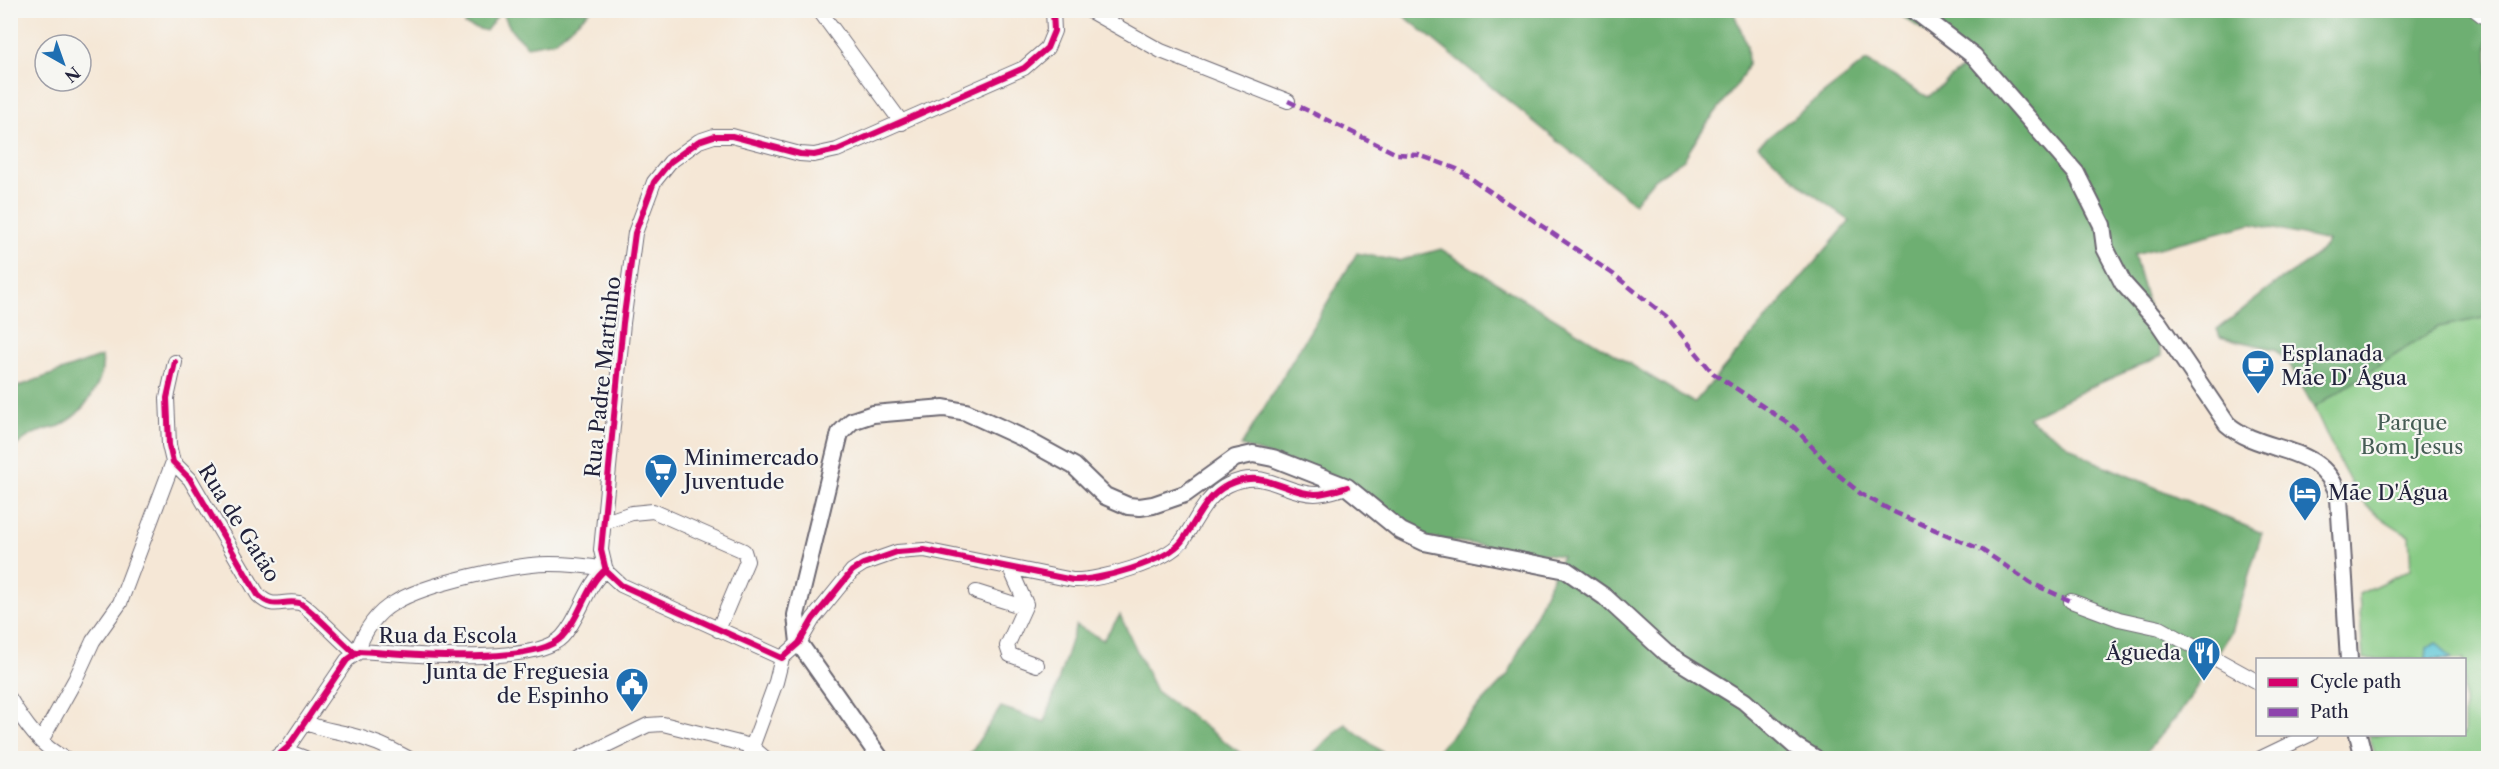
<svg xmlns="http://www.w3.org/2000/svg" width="2499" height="769" viewBox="0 0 2499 769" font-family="'Libre Caslon Text',serif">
  <rect width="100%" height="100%" fill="#f6f6f2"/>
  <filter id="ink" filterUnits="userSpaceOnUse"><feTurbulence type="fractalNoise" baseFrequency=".0167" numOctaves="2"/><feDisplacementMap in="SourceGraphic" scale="12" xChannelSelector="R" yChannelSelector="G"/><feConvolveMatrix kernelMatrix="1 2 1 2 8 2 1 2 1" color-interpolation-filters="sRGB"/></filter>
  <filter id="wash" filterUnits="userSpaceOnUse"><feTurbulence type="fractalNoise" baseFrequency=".008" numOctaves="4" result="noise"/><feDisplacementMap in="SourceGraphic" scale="24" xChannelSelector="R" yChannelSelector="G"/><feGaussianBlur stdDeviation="1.35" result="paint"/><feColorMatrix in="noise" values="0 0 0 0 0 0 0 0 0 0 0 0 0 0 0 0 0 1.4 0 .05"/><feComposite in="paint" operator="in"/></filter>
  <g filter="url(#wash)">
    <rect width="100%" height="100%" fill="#f5e7d6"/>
    <!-- green -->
    <path fill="#88cb85" stroke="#557660" stroke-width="1.5" d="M 2488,317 L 2488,758 L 2376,758 L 2369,735 L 2464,734 L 2464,660 L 2363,659 L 2359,594 L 2411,569 L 2409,535 C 2394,527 2380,518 2367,506 C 2348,486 2327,434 2314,408 L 2438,327 Z"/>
    <!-- forest -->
    <path fill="#6eaf72" stroke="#486856" stroke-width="1.5" d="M 470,11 L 470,10 L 501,11 L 486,31 L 465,25 Z
      M 502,11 L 590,11 L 555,41 L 527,46 L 511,30 Z
      M 1398,11 L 1733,11 L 1747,46 L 1748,64 L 1739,82 L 1705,126 L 1684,159 L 1654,179 L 1634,203 Z
      M 1894,11 L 2488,11 L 2488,317 L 2438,327 L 2314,408 L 2290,365 L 2274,349 L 2220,337 L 2217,329 C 2237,315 2255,299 2274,285 C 2293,271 2316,261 2328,241 L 2252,224 L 2134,254 L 2162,356 L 2084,390 L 2028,418 L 2089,459 L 2262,533 L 2231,632 L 2182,710 L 2141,758 L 1430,758 L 1508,675 L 1562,556 L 1429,538 L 1416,533 L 1335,477 L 1241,446 L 1357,253 L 1398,261 L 1441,249 L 1694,403 L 1850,221 L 1807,190 L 1758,145 L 1866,61 L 1928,97 L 1966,65 L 1931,35 Z
      M 102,356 C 106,382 83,414 60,426 C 54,428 47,429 42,431 C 30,434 18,443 11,452 L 11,389 Z
      M 1120,615 L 1156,691 L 1247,758 L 967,758 L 1001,707 L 1045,722 L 1076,625 L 1103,640 Z
      M 1345,724 L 1390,758 L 1308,758 Z"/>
    <!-- water -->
    <path fill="#5cc6d6" stroke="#3f7488" stroke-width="1.5" d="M 2437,642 L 2452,659 L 2426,659 L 2427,648 Z"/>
  </g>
  <g filter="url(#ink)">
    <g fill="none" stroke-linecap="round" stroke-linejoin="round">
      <!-- minor casing -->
      <g stroke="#6c6771" stroke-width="16">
        <path id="minor" d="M 819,10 L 902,123
          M 1088,10 L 1161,51 L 1288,101
          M 2475,10 L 2488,20
          M 175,362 L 167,398 L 169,445 L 173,462 L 190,479 L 258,595 C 274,611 282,599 299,603 C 306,604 346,646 356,654
          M 605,522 L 632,513 L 653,511 L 744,551 L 747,561 L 718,630
          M 1010,568 L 1026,604 L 1007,646 L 1010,655 L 1037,665
          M 976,592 L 1024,607
          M 2071,601 L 2119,619 L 2160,628 L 2258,682
          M 356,654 C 363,634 374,614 394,603 C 424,584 514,564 550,564 C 569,564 588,566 606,569
          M 782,658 L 621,585 L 606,571 L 601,550 L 623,323 L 635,233 L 654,182 L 670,162 L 699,141 L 714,136 L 732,136 L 800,154 L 814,155 L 837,150 L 1024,68 L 1047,48 L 1054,31 L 1053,10
          M 782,658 L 799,643 L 813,619 L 852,571 L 863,564 L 897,552 L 924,550 L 1073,580 C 1098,581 1166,562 1182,541 C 1196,522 1205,496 1228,485 C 1264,467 1282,493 1315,494 C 1326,494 1337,490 1347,487
          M 10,699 C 23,721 41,748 65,758
          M 305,722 C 320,730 335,730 351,735 C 372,740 390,748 408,758
          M 41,741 L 75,680 L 93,641 L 120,603 L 173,462
          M 284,750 L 305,758
          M 275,758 L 288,747 L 347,660 L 360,651 C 401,654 533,667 562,637 C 581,617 585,586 606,569
          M 580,758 L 648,725 L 663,724 L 751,746 L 765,758
          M 748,758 L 776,682 L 782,658
          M 2261,758 L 2311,734"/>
      </g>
      <!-- major casing -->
      <g stroke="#6c6771" stroke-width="20">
        <path id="major" d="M 1914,10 L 1974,56 L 2076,173 L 2102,225 L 2105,248 L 2123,283 L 2158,322 L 2227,424 C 2264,456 2324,442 2339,498 L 2349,660
          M 2358,734 L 2364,758
          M 880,758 L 799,643 L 796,615 L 840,433 L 852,421 L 873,414 L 944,408 L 966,412 L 1023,438 L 1074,466 L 1105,496 L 1128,506 L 1140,507 L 1153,505 L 1185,494 L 1235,458 L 1253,454 L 1273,458 L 1347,487 L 1401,531 L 1424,542 L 1566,570 L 1605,597 L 1666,653 L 1744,701 L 1795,746 L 1815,758"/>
      </g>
      <!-- minor -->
      <use href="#minor" stroke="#fff" stroke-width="14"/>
      <!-- major -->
      <use href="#major" stroke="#fff" stroke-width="16"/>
      <!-- quiet -->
      <path stroke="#8e44ad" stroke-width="4.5" stroke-dasharray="9 4.5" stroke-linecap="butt" d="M 1288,101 L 1397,154 L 1419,155 L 1457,169 L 1613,274 L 1647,301 L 1666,316 L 1713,373 L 1794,427 L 1835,472 L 1861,494 L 1896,513 L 1982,550 L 2031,583 L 2071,601"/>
      <!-- cycleway casing -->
      <g stroke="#f6f6f2" stroke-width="10">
        <path id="cycleway" d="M 1053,10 L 1054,31 L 1047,48 L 1024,68 L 837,150 L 814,155 L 800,154 L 732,136 L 714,136 L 699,141 L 670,162 L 654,182 L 635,233 L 623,323 L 601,550 L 606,571 L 621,585 L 782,658 L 799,643 L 813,619 L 852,571 L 863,564 L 897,552 L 924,550 L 1073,580 C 1098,581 1166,562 1182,541 C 1196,522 1205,496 1228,485 C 1264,467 1282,493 1315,494 C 1326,494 1337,490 1347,487
          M 175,362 L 167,398 L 169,445 L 173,462 L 190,479 L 258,595 C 274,611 282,599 299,603 C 306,604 346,646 356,654
          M 275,758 L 288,747 L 347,660 L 360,651 C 401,654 533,667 562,637 C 581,617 585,586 606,569"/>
      </g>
      <!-- cycleway -->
      <use href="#cycleway" stroke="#d6006c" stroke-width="6"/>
    </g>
  </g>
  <!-- icons -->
  <defs>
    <g id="cafe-pin" transform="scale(1.725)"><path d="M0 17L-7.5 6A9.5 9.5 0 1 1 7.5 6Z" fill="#1f6fb2" stroke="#f6f6f2"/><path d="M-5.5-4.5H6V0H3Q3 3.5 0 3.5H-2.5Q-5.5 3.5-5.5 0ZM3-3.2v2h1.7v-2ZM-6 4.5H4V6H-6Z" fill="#fff"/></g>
    <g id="supermarket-pin" transform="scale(1.725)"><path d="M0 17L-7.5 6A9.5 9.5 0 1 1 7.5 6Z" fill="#1f6fb2" stroke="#f6f6f2"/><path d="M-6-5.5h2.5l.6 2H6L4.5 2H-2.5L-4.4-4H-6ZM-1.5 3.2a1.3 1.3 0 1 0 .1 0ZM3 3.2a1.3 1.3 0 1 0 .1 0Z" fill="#fff"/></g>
    <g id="hotel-pin" transform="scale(1.725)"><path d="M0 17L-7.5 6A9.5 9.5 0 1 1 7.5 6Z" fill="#1f6fb2" stroke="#f6f6f2"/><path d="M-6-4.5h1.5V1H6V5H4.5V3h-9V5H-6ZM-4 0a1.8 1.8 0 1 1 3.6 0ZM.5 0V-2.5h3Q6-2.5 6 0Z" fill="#fff"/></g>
    <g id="restaurant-pin" transform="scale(1.725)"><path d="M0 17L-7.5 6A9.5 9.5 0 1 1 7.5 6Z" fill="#1f6fb2" stroke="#f6f6f2"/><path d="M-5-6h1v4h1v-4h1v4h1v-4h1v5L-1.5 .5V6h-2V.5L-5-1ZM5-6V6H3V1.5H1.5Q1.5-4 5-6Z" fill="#fff"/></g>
    <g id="civic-pin" transform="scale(1.725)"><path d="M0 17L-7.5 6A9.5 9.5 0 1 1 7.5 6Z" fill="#1f6fb2" stroke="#f6f6f2"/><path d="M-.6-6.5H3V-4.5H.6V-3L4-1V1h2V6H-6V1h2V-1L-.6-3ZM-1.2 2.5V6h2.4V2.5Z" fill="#fff"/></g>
  </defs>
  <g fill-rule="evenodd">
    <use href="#cafe-pin" x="2258" y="366"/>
    <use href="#supermarket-pin" x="661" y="470"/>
    <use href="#hotel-pin" x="2305" y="493"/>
    <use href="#restaurant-pin" x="2204" y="653"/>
    <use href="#civic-pin" x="632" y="684"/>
  </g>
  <g text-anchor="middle" stroke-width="4.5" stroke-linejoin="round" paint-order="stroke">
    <!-- poi labels -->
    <g font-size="21" fill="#22223b" stroke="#f6f6f2" text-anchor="start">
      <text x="2281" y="361">Esplanada<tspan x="2281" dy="24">Mãe D' Água</tspan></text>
      <text x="684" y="465">Minimercado<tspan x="684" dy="24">Juventude</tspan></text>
      <text x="2328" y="500">Mãe D'Água</text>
      <text x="2181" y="660" text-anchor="end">Águeda</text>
      <text x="609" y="679" text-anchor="end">Junta de Freguesia<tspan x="609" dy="24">de Espinho</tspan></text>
    </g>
    <!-- street labels -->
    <g font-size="21" fill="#22223b" stroke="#f6f6f2">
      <text transform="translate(603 377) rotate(-84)" y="7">Rua Padre Martinho</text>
      <text transform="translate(239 523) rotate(58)" y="7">Rua de Gatão</text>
      <text x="448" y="643">Rua da Escola</text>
    </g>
    <!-- park labels -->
    <g font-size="21" fill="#465d55" stroke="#f6f6f2">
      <text x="2412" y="430">Parque<tspan x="2412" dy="24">Bom Jesus</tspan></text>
    </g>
  </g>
  <!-- margin -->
  <rect width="2499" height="769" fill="none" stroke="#f6f6f2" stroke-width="36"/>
  <!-- legend -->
  <rect x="2256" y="658" width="210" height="78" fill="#f6f6f2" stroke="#a1a1a9" stroke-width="1.5"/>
  <rect x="2268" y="678" width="30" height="9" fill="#d6006c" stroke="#a1a1a9" stroke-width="1.5"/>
  <text x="2310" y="688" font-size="18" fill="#22223b">Cycle path</text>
  <rect x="2268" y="708" width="30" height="9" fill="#8e44ad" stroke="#a1a1a9" stroke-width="1.5"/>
  <text x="2310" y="718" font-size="18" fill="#22223b">Path</text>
  <!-- north arrow -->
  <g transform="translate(63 63) rotate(140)"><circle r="28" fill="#f6f6f2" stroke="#a1a1a9" stroke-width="1.5"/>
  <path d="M0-4.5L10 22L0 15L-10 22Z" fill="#1f6fb2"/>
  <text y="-9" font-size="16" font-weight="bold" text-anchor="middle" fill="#22223b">N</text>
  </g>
</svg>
